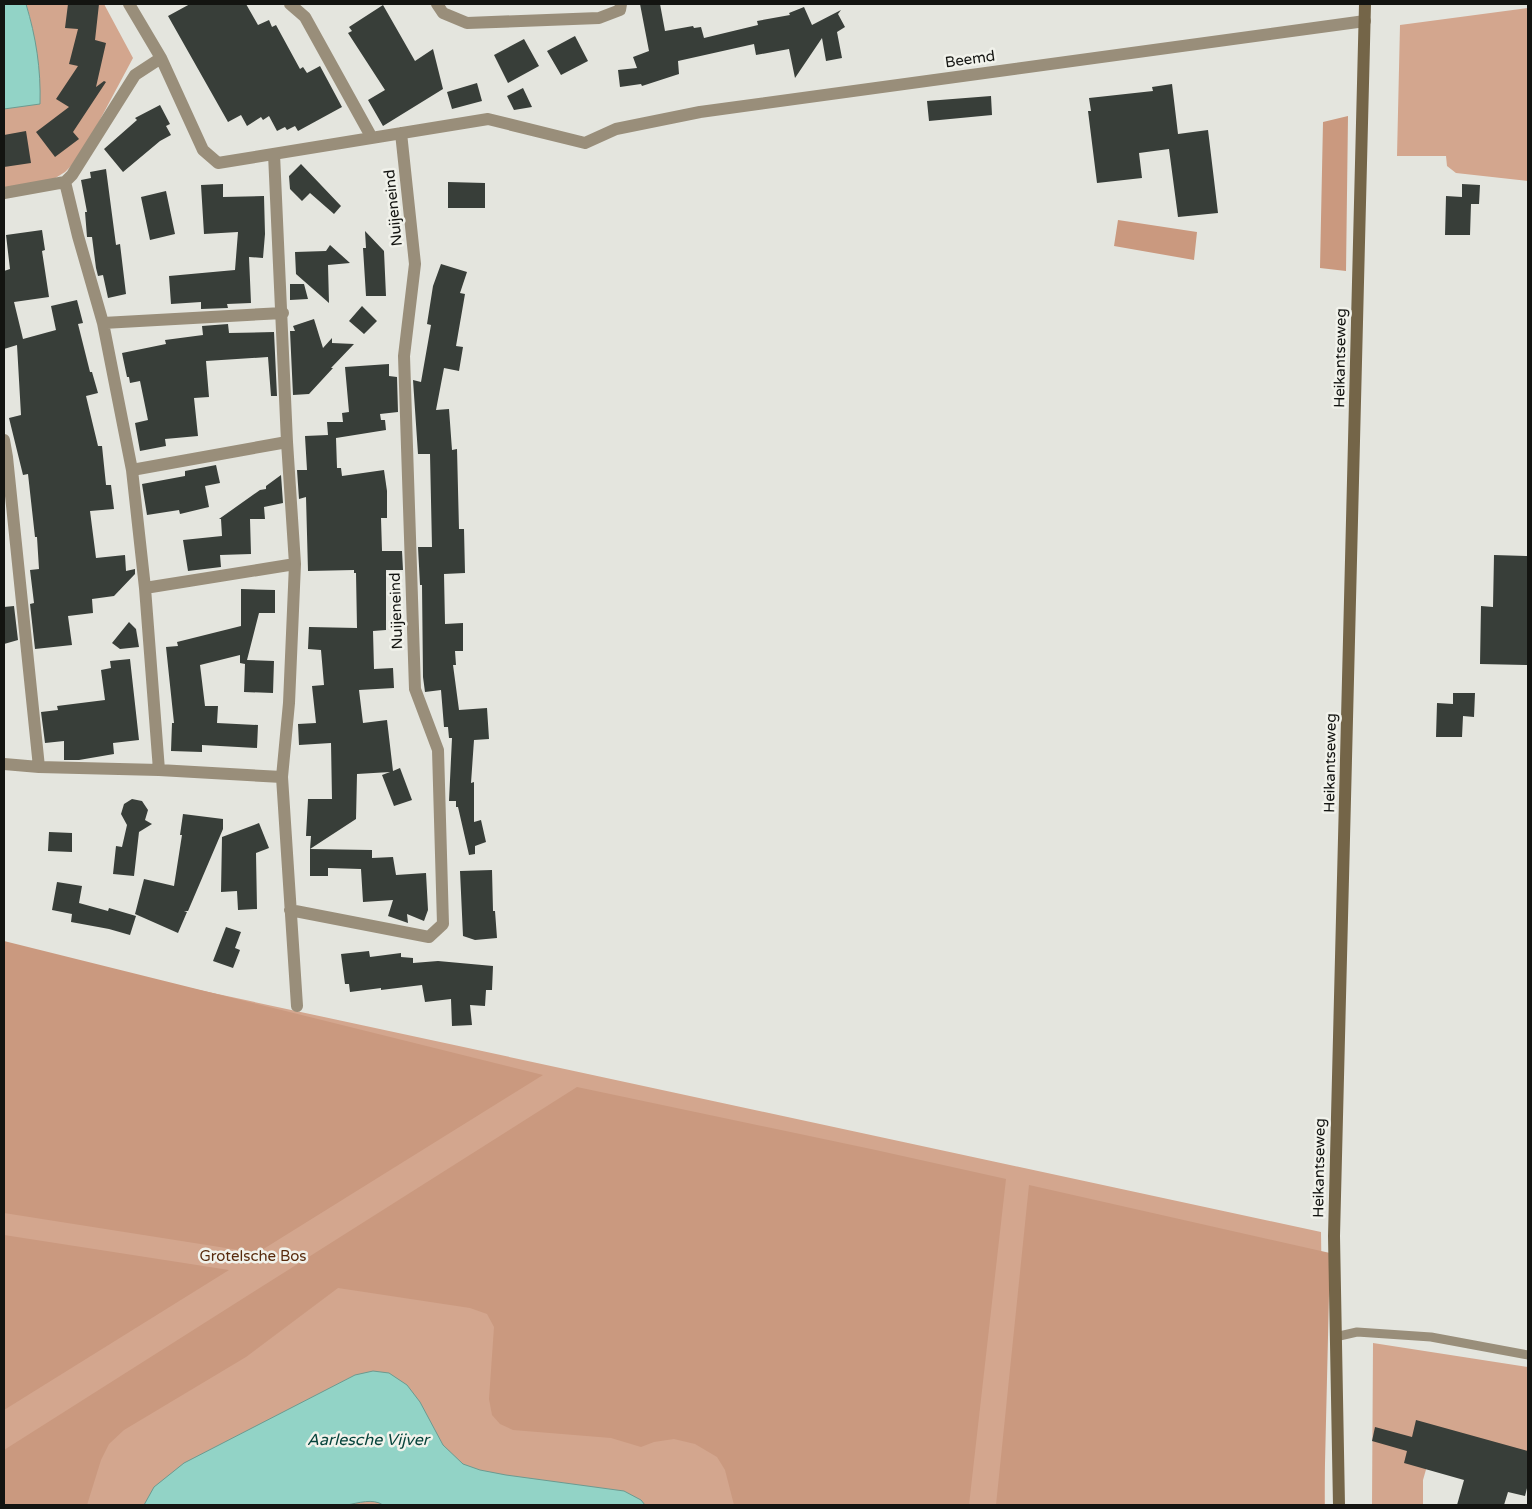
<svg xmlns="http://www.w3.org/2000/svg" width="1532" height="1509" viewBox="0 0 1532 1509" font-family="'Varela Round',sans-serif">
  <rect width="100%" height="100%" fill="#e4e5de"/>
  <!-- green -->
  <path fill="#d3a68e" d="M 26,4 L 104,4 L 133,58 L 80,157 L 65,172 L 49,182 L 4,190 L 4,109 L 40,103 L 30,17 Z
    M 1528,8 L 1528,181 L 1456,173 L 1447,166 L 1446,156 L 1397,156 L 1400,25 Z
    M 4,948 L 1321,1232 L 1325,1505 L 4,1505 Z
    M 1373,1343 L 1528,1367 L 1528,1466 L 1435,1438 L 1423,1480 L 1423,1505 L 1372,1505 Z"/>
  <!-- forest -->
  <path fill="#ca997f" d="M 1348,116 L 1346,271 L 1320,268 L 1323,122 Z
    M 1118,220 L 1197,232 L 1194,260 L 1114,246 Z
    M 4,941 L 543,1075 L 257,1253 L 4,1213 Z
    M 577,1087 L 871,1149 L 1006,1179 L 969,1505 L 734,1505 L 725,1470 L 717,1457 L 695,1444 L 674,1439 L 654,1442 L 641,1447 L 611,1438 L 513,1430 L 500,1424 L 492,1415 L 489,1399 L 494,1327 L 487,1314 L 470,1308 L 338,1288 L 246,1357 L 124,1430 L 109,1444 L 101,1460 L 87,1505 L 4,1505 L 4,1450 Z
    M 1029,1185 L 1330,1253 L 1324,1505 L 996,1505 Z
    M 4,1235 L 229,1270 L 4,1410 Z"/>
  <!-- water -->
  <path fill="#92d3c6" stroke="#6c9a90" d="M 4,4 L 26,4 C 36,37 41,69 40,104 L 4,109 Z
    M 373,1371 L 389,1373 L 407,1385 L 420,1402 L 443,1445 L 463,1464 L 480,1470 L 506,1475 L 624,1491 L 641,1500 L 645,1505 L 383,1505 C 373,1498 358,1503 347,1505 L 144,1505 L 154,1487 L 184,1463 L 355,1375 Z"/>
  <!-- building -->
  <path fill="#383e39" d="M 68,4 L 99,4 L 95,40 L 106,43 L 96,87 L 104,81 L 106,82 L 73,132 L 79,139 L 55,157 L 36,132 L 69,107 L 56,99 L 78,66 L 69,64 L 78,29 L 65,28 Z
    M 190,4 L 246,4 L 258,25 L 269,20 L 272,27 L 276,25 L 300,69 L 303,67 L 307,73 L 320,66 L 342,107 L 298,131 L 295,126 L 287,130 L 285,127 L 277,131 L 269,116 L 263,120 L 261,117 L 247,126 L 241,115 L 228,122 L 168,16 Z
    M 640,4 L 660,4 L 665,31 L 693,26 L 694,28 L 701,27 L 704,38 L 758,25 L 757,21 L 790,15 L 789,13 L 804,7 L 812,25 L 841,10 L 838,14 L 845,27 L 837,32 L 842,58 L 826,61 L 822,38 L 795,78 L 789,49 L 756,55 L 754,44 L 678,61 L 679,74 L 642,86 L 641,84 L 620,87 L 618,70 L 637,68 L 633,57 L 649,51 Z
    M 383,5 L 415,61 L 433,49 L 443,89 L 383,126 L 368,100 L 385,90 L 348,33 L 352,31 L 349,27 Z
    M 575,36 L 588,61 L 561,75 L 547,51 Z
    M 524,39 L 539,66 L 508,83 L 494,55 Z
    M 477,83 L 482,101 L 452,109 L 447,92 Z
    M 1172,84 L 1178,134 L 1208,130 L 1218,213 L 1178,217 L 1169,149 L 1139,153 L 1142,178 L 1097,183 L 1088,111 L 1091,111 L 1089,98 L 1153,91 L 1152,87 Z
    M 523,88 L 532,107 L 514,110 L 507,96 Z
    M 991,96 L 992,115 L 929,121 L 927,101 Z
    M 160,105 L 170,124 L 166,126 L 171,135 L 160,141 L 123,172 L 104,149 L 137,120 L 135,118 Z
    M 26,131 L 31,163 L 4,167 L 4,135 Z
    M 301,164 L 341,206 L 334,214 L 310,193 L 302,201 L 290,189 L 289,176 Z
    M 106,169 L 116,245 L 120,244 L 126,294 L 108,298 L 103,275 L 98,276 L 96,268 L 92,237 L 87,237 L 85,212 L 87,212 L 81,180 L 91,178 L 90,172 Z
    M 448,182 L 485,183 L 485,208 L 448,208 Z
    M 223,184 L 223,197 L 264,196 L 265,234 L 263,258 L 249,257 L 251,303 L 227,304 L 228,308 L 201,309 L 201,302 L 171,304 L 169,276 L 235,270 L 238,232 L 204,234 L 201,185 Z
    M 1462,184 L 1480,185 L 1479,204 L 1471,204 L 1470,235 L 1445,235 L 1446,196 L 1462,197 Z
    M 166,191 L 175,234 L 150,240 L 141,197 Z
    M 42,230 L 45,250 L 42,251 L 49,297 L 14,302 L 23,339 L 56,330 L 51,306 L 77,300 L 83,323 L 78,324 L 90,372 L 92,372 L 98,393 L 86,396 L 98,446 L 102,446 L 106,485 L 111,485 L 114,509 L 90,511 L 96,558 L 125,555 L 126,571 L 135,569 L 135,574 L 114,596 L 92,599 L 93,613 L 68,616 L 72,645 L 35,649 L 30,604 L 34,603 L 30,570 L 39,569 L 37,537 L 35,537 L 28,474 L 23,475 L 9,418 L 21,415 L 17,345 L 4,349 L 4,271 L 10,269 L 6,235 Z
    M 365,231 L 384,251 L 386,296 L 366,296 L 363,248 L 366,248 Z
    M 330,245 L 350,263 L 328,265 L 329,303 L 296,274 L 295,252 L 326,251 Z
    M 441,264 L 467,272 L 460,293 L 465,294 L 456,346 L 463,347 L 459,371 L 444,368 L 436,410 L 449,409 L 452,450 L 457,449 L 459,529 L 464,529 L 465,573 L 444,574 L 445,624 L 463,623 L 463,651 L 455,651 L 456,665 L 453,665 L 459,710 L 487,708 L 489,739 L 474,740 L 471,783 L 474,782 L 474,822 L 481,820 L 486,842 L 475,846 L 475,854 L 469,855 L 458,807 L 456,807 L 456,801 L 449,801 L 452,738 L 449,738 L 448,727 L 444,727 L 441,690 L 425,692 L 423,677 L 422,585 L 420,585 L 418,547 L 432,547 L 430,454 L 418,454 L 413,380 L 421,382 L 431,325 L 427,324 L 433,286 Z
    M 290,284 L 304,284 L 308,299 L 290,300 Z
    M 362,306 L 377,321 L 364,334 L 349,321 Z
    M 314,319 L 323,348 L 332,338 L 332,343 L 354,344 L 331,368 L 333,368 L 309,394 L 293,395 L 290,331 L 295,331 L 293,326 Z
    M 228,324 L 229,333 L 274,332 L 277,396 L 271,396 L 268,357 L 206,361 L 209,397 L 194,398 L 198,436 L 165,439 L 166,446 L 140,451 L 135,423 L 148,420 L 140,381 L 130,383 L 129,377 L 127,377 L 122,353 L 166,344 L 165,340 L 203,335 L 202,326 Z
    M 389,364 L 389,376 L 397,377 L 398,412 L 380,414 L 381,420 L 385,420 L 386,430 L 336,438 L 337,468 L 341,468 L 342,476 L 384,470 L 387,491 L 387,518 L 381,518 L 382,551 L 402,551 L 403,570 L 386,570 L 386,630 L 373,631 L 374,669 L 393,668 L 394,688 L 359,690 L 363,723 L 387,720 L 393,771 L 400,768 L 412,800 L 394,806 L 382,775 L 390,772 L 357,774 L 356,819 L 310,849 L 311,836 L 306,836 L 308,799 L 332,799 L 331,743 L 299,745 L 298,724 L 316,723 L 312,686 L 324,685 L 321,650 L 308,649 L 309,627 L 357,628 L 356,573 L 354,573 L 354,570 L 308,571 L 306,497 L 299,499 L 297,470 L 307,470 L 305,436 L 328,435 L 327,422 L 343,422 L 342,413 L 349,412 L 345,367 Z
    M 216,465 L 220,483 L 205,486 L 209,507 L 180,514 L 179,510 L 147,515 L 142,484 L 185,476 L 185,471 Z
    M 281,475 L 283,503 L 264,507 L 265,519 L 250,519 L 251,554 L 220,555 L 221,567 L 188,571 L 183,540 L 222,536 L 221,519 L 219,519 L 260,490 L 266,489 L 266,486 Z
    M 1494,555 L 1528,556 L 1528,665 L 1480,664 L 1481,606 L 1493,607 Z
    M 241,589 L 275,590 L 275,613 L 259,613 L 247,660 L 274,661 L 273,693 L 244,692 L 245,664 L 240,663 L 240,655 L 200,665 L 205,706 L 218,706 L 217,723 L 258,725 L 257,748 L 202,745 L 202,752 L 171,751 L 172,723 L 174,723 L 166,647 L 178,646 L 177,642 L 241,626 Z
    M 14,606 L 18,640 L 4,644 L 4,607 Z
    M 129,622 L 136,629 L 139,647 L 120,649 L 112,643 Z
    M 130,659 L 139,740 L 113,743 L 114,754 L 79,760 L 64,760 L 64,741 L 45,743 L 41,712 L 58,710 L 57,706 L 105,700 L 101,670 L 111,668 L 110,661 Z
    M 1453,693 L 1475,693 L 1474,717 L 1463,716 L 1462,737 L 1436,737 L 1437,703 L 1453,704 Z
    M 132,799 L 142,801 L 148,810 L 145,820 L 152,824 L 139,832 L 134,876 L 113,874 L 116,846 L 122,847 L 127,825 L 121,814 L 124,804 Z
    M 183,814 L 223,819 L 223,829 L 188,911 L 184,911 L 187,912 L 178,933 L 135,914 L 144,879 L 174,886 L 182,835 L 180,835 Z
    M 259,823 L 269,848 L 256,853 L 257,909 L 238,910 L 237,891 L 221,892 L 222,837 Z
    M 49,832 L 72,833 L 72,852 L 48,851 Z
    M 310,849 L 372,850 L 372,858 L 393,857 L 396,875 L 426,873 L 428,910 L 424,921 L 407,914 L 408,923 L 388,916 L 393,900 L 363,902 L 361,869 L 328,868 L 328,876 L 310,876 Z
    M 492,870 L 493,911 L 495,911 L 497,938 L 475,940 L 463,936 L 460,871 Z
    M 57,882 L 82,886 L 79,903 L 108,911 L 109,908 L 136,916 L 130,935 L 109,929 L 71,922 L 72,914 L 52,910 Z
    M 226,927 L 241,932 L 235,948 L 240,950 L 233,968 L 213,961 Z
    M 369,951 L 370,957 L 401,953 L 401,957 L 413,958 L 413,963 L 438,961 L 493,966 L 492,990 L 486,990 L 485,1006 L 470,1005 L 472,1025 L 452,1026 L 451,999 L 425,1002 L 422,985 L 381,990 L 381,988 L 350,992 L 349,984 L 345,984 L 341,954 Z
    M 1416,1420 L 1528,1451 L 1528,1484 L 1525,1496 L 1508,1492 L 1504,1505 L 1457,1505 L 1464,1480 L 1404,1463 L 1407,1451 L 1372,1441 L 1375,1427 L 1412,1437 Z"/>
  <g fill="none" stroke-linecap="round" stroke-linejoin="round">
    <!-- lane -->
    <path stroke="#998e7a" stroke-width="9" d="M 1335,1337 L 1357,1332 L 1431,1337 L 1528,1355"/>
    <!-- street -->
    <path stroke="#998e7a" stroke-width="12" d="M 129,4 L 161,58 L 203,150 L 218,163 L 488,119 L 585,143 L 616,129 L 700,112 L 1365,21
      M 290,4 L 305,17 L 372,138
      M 437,4 L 443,13 L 467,23 L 599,18 L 620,10 L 621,4
      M 274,154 L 287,442 L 295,564 L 289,703 L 282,777 L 297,1006
      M 65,182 L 78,236 L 103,323 L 132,470 L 145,588 L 159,770
      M 4,193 L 65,182 L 72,175 L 135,75 L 161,58
      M 103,323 L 283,313
      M 4,440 L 7,457 L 39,767
      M 132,470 L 287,442
      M 145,588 L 295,564
      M 4,764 L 39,767 L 159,770 L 282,777
      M 290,910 L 429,937 L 443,924 L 438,750 L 415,689 L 404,356 L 415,264 L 401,133"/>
    <!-- secondary -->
    <path stroke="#746548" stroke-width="12" d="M 1339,1505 L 1334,1236 L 1365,4"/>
  </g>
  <g text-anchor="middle" stroke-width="5" stroke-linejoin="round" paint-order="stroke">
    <!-- street labels -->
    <g font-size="15" fill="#131411" stroke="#f1f2eb">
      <text transform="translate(970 59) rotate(-8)" y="5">Beemd</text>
      <text transform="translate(393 208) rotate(-96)" y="5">Nuijeneind</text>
      <text transform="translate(1340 358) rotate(-89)" y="5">Heikantseweg</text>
      <text transform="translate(396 611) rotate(-92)" y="5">Nuijeneind</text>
      <text transform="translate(1330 763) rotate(-89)" y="5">Heikantseweg</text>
      <text transform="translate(1319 1168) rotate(-89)" y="5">Heikantseweg</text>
    </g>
    <!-- park labels -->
    <g font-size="15" fill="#572a0c" stroke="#f1f2eb">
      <text x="253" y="1261">Grotelsche Bos</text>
    </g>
    <!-- water labels -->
    <g font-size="16" font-style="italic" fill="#05433b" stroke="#f1f2eb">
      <text x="368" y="1445">Aarlesche Vijver</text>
    </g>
  </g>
  <!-- border -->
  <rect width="1532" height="1509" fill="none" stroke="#131411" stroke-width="10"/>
</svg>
